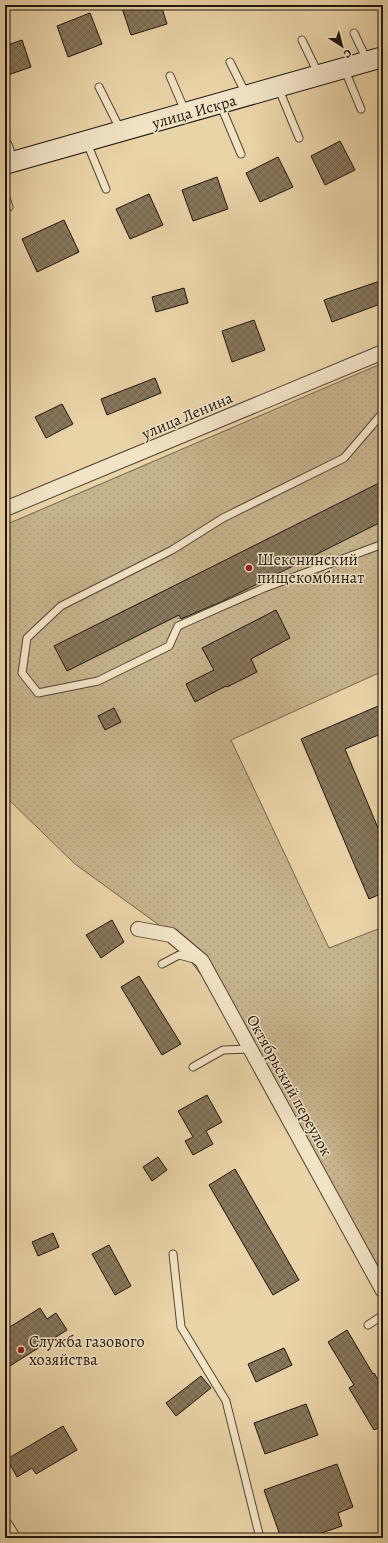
<svg xmlns="http://www.w3.org/2000/svg" width="388" height="1543" viewBox="0 0 388 1543" font-family="Alegreya,serif">
  <defs>
    <pattern id="grass-dots" width="8" height="8" patternUnits="userSpaceOnUse"><rect width="8" height="8" fill="#c7b48d"/><path d="M2 2h.1M6 6h.1" fill="none" stroke="#aa9a78" stroke-width="1.8" stroke-linecap="round"/></pattern>
    <pattern id="building-cross-hatch" width="8" height="8" patternUnits="userSpaceOnUse"><rect width="8" height="8" fill="#88785d"/><path d="M0 0l8 8M0 8l8-8" fill="none" stroke="#6f614b"/></pattern>
  </defs>
  <rect width="100%" height="100%" fill="#e9d4a7"/>
  <filter id="stains"><feTurbulence type="fractalNoise" baseFrequency=".005" numOctaves="4"/><feColorMatrix values="0 0 0 0 .2 0 0 0 0 .09 0 0 0 0 .02 0 0 0 .5 -.17"/></filter>
  <radialGradient id="worn" r=".72"><stop offset=".6" stop-color="#630" stop-opacity="0"/><stop offset="1" stop-color="#630" stop-opacity=".3"/></radialGradient>
  <!-- grass -->
  <path fill="url(#grass-dots)" stroke="#73644c" d="M 383,363 L 383,671 L 231,740 L 329,948 L 383,927 L 383,1275 L 251,1041 L 171,935 L 159,925 L 75,864 L 5,796 L 5,525 Z"/>
  <!-- building -->
  <path fill="url(#building-cross-hatch)" stroke="#1f150c" d="M 121,5 L 161,5 L 167,24 L 131,35 Z
    M 90,13 L 102,44 L 68,57 L 57,26 Z
    M 22,40 L 31,67 L 5,76 L 5,46 Z
    M 340,141 L 355,170 L 325,185 L 311,156 Z
    M 278,157 L 293,187 L 260,202 L 246,173 Z
    M 217,177 L 228,209 L 193,221 L 182,190 Z
    M 149,194 L 163,225 L 130,239 L 116,209 Z
    M 64,220 L 79,252 L 37,272 L 22,239 Z
    M 383,280 L 383,303 L 332,322 L 324,300 Z
    M 184,288 L 188,303 L 156,312 L 152,297 Z
    M 254,320 L 265,350 L 232,362 L 222,331 Z
    M 155,378 L 161,393 L 107,415 L 101,399 Z
    M 62,404 L 73,424 L 46,438 L 35,417 Z
    M 383,481 L 383,521 L 223,601 L 181,619 L 179,615 L 67,671 L 54,646 Z
    M 276,610 L 290,638 L 251,659 L 257,672 L 227,687 L 226,686 L 195,702 L 186,684 L 214,670 L 202,648 Z
    M 383,704 L 383,733 L 345,749 L 383,840 L 383,893 L 369,899 L 301,739 Z
    M 114,708 L 121,722 L 105,730 L 98,716 Z
    M 112,920 L 124,942 L 101,958 L 86,935 Z
    M 139,976 L 181,1044 L 162,1055 L 121,987 Z
    M 207,1095 L 222,1122 L 206,1131 L 213,1144 L 193,1155 L 185,1141 L 193,1137 L 178,1111 Z
    M 158,1157 L 167,1170 L 152,1181 L 143,1167 Z
    M 235,1169 L 299,1280 L 273,1295 L 209,1185 Z
    M 53,1233 L 59,1247 L 38,1256 L 32,1242 Z
    M 109,1245 L 131,1286 L 115,1295 L 92,1254 Z
    M 40,1308 L 47,1319 L 56,1313 L 67,1330 L 5,1369 L 5,1330 Z
    M 347,1330 L 373,1374 L 374,1373 L 383,1388 L 383,1425 L 374,1430 L 349,1388 L 354,1385 L 328,1342 Z
    M 284,1348 L 292,1365 L 256,1382 L 248,1364 Z
    M 201,1376 L 211,1388 L 176,1416 L 166,1403 Z
    M 306,1404 L 318,1435 L 265,1454 L 254,1423 Z
    M 63,1426 L 77,1450 L 36,1474 L 32,1468 L 17,1477 L 7,1459 Z
    M 337,1464 L 353,1507 L 338,1513 L 342,1526 L 307,1538 L 281,1538 L 264,1490 Z"/>
  <g fill="none" stroke-linecap="round" stroke-linejoin="round">
    <!-- lane casing -->
    <g stroke="#524533" stroke-width="9">
      <path id="lane" d="M 354,33 L 367,60
        M 302,40 L 318,73
        M 230,62 L 246,94
        M 344,68 L 361,109
        M 170,76 L 185,111
        M 99,87 L 120,129
        M 278,87 L 299,138
        M 220,104 L 241,154
        M 87,143 L 106,189
        M 5,195 L 9,207
        M 383,414 L 380,416 L 344,458 L 223,518 L 172,550 L 61,606 L 27,638 L 22,673 L 38,693 L 98,681 L 169,646 L 178,626 L 264,588 L 383,544
        M 162,964 L 179,955 L 194,959
        M 193,1067 L 223,1050 L 250,1049
        M 173,1254 L 181,1327 L 226,1401 L 260,1538
        M 368,1325 L 383,1315"/>
    </g>
    <!-- street casing -->
    <g stroke="#524533" stroke-width="16">
      <path id="street" d="M 5,146 L 10,162
        M 5,509 L 383,352
        M 138,929 L 171,935 L 202,961 L 383,1291
        M 5,1525 L 13,1538"/>
    </g>
    <!-- secondary casing -->
    <g stroke="#1f150c" stroke-width="22">
      <path id="secondary" d="M 5,164 L 383,57"/>
    </g>
    <!-- lane -->
    <use href="#lane" stroke="#f1e3c6" stroke-width="7"/>
    <!-- street -->
    <use href="#street" stroke="#f1e3c6" stroke-width="14"/>
    <!-- secondary -->
    <use href="#secondary" stroke="#f1e3c6" stroke-width="20"/>
  </g>
  <!-- markers -->
  <g fill="#8f2418" stroke="#f1e3c6" stroke-width="1.5">
    <circle cx="249" cy="568" r="4"/>
    <circle cx="21" cy="1350" r="4"/>
  </g>
  <g text-anchor="middle" stroke-width="3" stroke-linejoin="round" paint-order="stroke">
    <!-- street labels -->
    <g font-size="16" fill="#1f150c" stroke="#f1e3c6">
      <text transform="translate(194 111) rotate(-16)" y="6">улица Искра</text>
      <text transform="translate(187 415) rotate(-23)" y="6">улица Ленина</text>
      <text transform="translate(290 1085) rotate(61)" y="6">Октябрьский переулок</text>
    </g>
    <!-- poi labels -->
    <g font-size="16" fill="#1f150c" stroke="#f1e3c6" text-anchor="start">
      <text x="257" y="565">Шекснинский<tspan x="257" dy="18">пищекомбинат</tspan></text>
      <text x="29" y="1347">Служба газового<tspan x="29" dy="18">хозяйства</tspan></text>
    </g>
  </g>
  <!-- margin -->
  <rect width="388" height="1543" fill="none" stroke="#e9d4a7" stroke-width="20"/>
  <rect x="6" y="6" width="376" height="1531" fill="none" stroke="#1f150c" stroke-width="2"/>
  <rect x="10" y="10" width="368" height="1523" fill="none" stroke="#1f150c"/>
  <!-- north arrow -->
  <g transform="translate(342 46) rotate(144)" stroke="#f1e3c6" stroke-width="3" paint-order="stroke">
  <path d="M0-3L7 15L0 10L-7 15Z" fill="#1f150c"/>
  <text y="-6" font-size="11" font-weight="bold" text-anchor="middle" fill="#1f150c">С</text>
  </g>
  <rect width="100%" height="100%" filter="url(#stains)"/>
  <rect width="100%" height="100%" fill="url(#worn)"/>
</svg>
